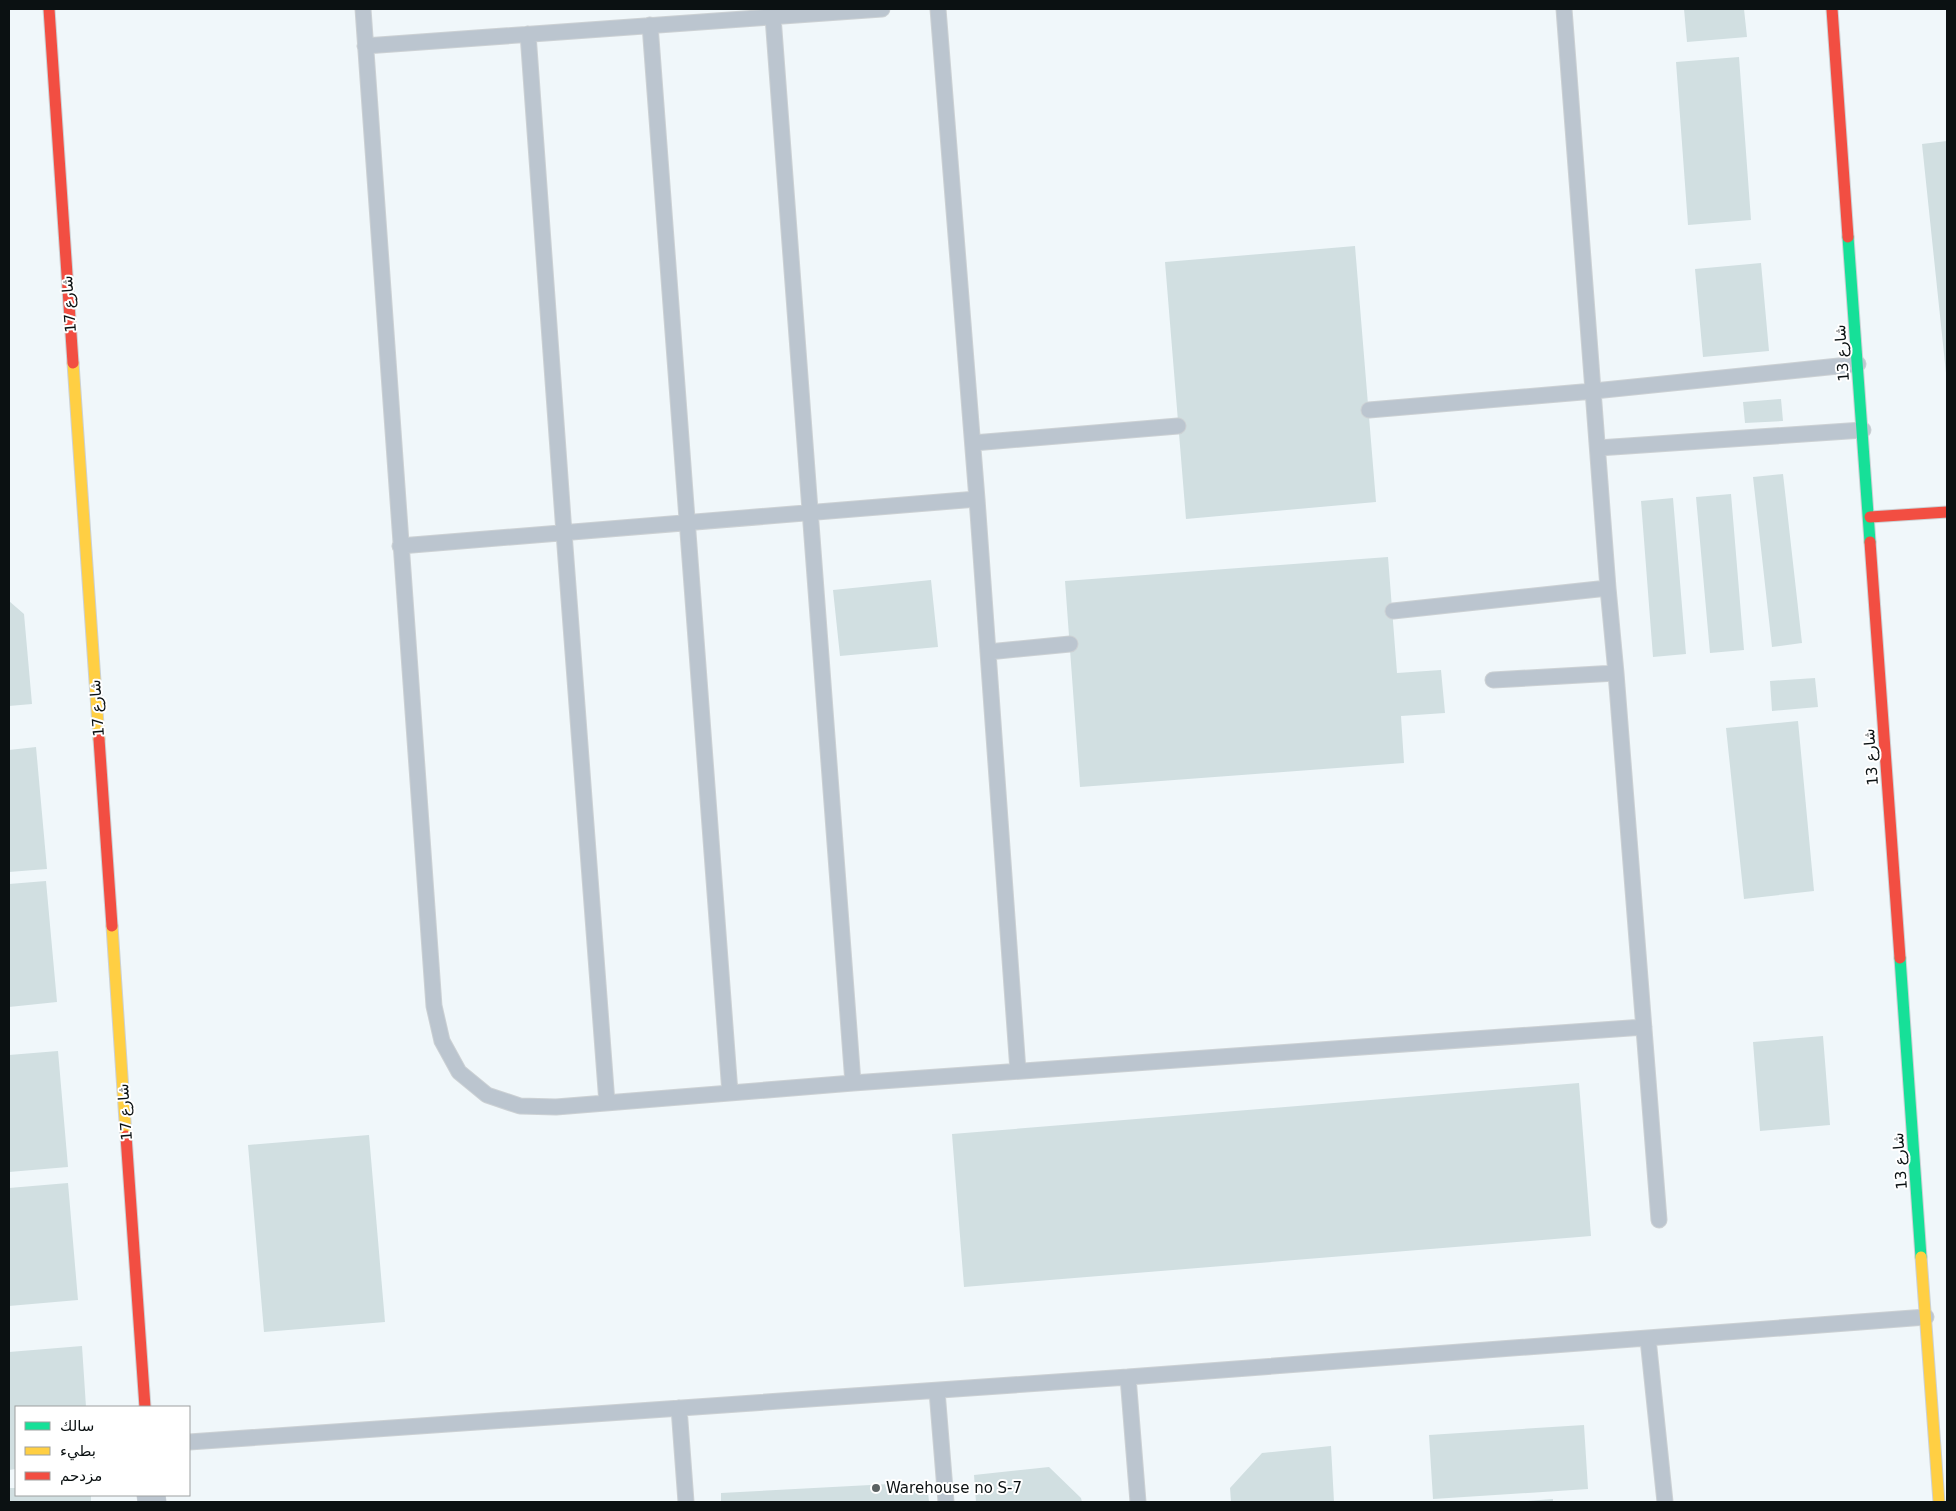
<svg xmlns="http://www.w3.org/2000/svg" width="1956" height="1511" viewBox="0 0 1956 1511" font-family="'DejaVu Sans','Noto Sans Arabic',sans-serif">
  <rect width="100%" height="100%" fill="#f0f7fa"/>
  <!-- building -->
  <path fill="#d1dfe1" d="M 1684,9 L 1744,9 L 1747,37 L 1687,42 Z
    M 1739,57 L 1751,220 L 1688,225 L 1676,62 Z
    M 1947,141 L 1947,373 L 1946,373 L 1922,144 Z
    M 1355,246 L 1376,502 L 1186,519 L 1165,262 Z
    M 1761,263 L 1769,351 L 1703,357 L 1695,269 Z
    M 1781,399 L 1783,421 L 1745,423 L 1743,402 Z
    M 1783,474 L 1802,643 L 1772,647 L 1753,477 Z
    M 1731,494 L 1744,650 L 1710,653 L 1696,497 Z
    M 1673,498 L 1686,654 L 1653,657 L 1641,501 Z
    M 1388,557 L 1397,673 L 1441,670 L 1445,713 L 1401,716 L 1404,763 L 1080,787 L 1065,581 Z
    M 931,580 L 938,647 L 840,656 L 833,590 Z
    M 9,601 L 24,614 L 32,704 L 9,706 Z
    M 1815,678 L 1818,707 L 1772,711 L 1770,681 Z
    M 1798,721 L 1814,891 L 1744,899 L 1726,728 Z
    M 36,747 L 47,869 L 9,872 L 9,750 Z
    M 46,881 L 57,1002 L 9,1007 L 9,884 Z
    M 1823,1036 L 1830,1125 L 1760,1131 L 1753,1042 Z
    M 58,1051 L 68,1167 L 9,1172 L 9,1055 Z
    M 1579,1083 L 1591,1236 L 964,1287 L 952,1134 Z
    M 369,1135 L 385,1322 L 264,1332 L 248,1145 Z
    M 68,1183 L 78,1300 L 9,1306 L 9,1188 Z
    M 82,1346 L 86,1407 L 16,1407 L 16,1469 L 9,1470 L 9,1352 Z
    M 1584,1425 L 1588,1489 L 1433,1499 L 1429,1435 Z
    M 1331,1446 L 1334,1502 L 1231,1502 L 1230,1488 L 1262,1453 Z
    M 1049,1467 L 1081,1498 L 1082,1502 L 976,1502 L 974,1475 Z
    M 927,1482 L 929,1502 L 721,1502 L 721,1493 Z
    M 9,1488 L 16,1488 L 16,1495 L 91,1495 L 91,1502 L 9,1502 Z
    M 1553,1499 L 1553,1502 L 1527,1502 L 1527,1501 Z"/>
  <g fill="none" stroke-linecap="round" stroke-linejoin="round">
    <!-- lane casing -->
    <g stroke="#ccd1d4" stroke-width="17">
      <path id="lane" d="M 363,9 L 434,1006 L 442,1041 L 459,1072 L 487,1095 L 520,1106 L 556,1107 L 853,1083 L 1644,1027
        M 938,9 L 977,499 L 1018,1071
        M 1564,9 L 1608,588 L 1616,673 L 1659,1220
        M 773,17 L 853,1083
        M 650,25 L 730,1093
        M 528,34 L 564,533 L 607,1103
        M 365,46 L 882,9
        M 1369,410 L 1594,391 L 1858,364
        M 973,443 L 1178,426
        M 1598,448 L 1863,430
        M 400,546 L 977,499
        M 1393,611 L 1608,588
        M 988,652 L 1070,644
        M 1493,680 L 1616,673
        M 1648,1339 L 1665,1502
        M 1128,1377 L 1138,1502
        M 937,1391 L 946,1502
        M 679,1408 L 686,1502
        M 189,1442 L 1128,1377 L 1926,1317"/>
    </g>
    <!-- street casing -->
    <g stroke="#ccd1d4" stroke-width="29">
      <path id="street" d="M 151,1495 L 152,1502"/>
    </g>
    <!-- fast casing -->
    <g stroke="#ccd1d4" stroke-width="13">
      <path id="fast" d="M 1848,237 L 1870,542
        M 1900,958 L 1921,1257"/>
    </g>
    <!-- slow casing -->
    <g stroke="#ccd1d4" stroke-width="13">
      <path id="slow" d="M 73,363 L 99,739
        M 112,926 L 126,1136
        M 1921,1257 L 1939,1502"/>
    </g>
    <!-- jam casing -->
    <g stroke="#ccd1d4" stroke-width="13">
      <path id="jam" d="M 49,9 L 73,363
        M 1832,9 L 1848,237
        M 1870,517 L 1947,512
        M 1870,542 L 1900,958
        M 99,739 L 112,926
        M 126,1136 L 145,1407"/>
    </g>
    <!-- lane -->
    <use href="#lane" stroke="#bbc5cf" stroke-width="15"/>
    <!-- street -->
    <use href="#street" stroke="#bbc5cf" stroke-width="28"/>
    <!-- fast -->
    <use href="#fast" stroke="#16e098" stroke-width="11"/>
    <!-- slow -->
    <use href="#slow" stroke="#ffcf43" stroke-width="11"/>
    <!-- jam -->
    <use href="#jam" stroke="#f24e42" stroke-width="11"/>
  </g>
  <!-- markers -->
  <circle fill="#5b6263" stroke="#fff" stroke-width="2" cx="876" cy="1488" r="5"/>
  <g text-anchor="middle" stroke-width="4" stroke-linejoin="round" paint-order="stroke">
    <!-- street labels -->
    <g font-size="15" fill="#0b1112" stroke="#fff">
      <text transform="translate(69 304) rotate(-94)" y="5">شارع 17</text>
      <text transform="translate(1842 353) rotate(-94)" y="5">شارع 13</text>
      <text transform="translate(97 708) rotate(-94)" y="5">شارع 17</text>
      <text transform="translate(1871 757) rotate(-94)" y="5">شارع 13</text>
      <text transform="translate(125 1112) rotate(-94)" y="5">شارع 17</text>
      <text transform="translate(1900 1161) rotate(-94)" y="5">شارع 13</text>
    </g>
    <!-- poi labels -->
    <g font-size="15" fill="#0b1112" stroke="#fff" text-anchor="start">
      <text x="886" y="1493">Warehouse no S-7</text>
    </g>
  </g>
  <!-- border -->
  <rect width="1956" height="1511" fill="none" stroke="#0b1112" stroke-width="20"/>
  <!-- legend -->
  <rect x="15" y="1406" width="175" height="90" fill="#ffffff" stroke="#9da0a0"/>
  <rect x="25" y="1422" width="25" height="8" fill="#16e098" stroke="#9da0a0"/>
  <text x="60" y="1431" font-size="15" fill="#0b1112">سالك</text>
  <rect x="25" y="1447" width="25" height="8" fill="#ffcf43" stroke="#9da0a0"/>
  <text x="60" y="1456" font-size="15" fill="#0b1112">بطيء</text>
  <rect x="25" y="1472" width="25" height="8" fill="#f24e42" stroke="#9da0a0"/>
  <text x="60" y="1481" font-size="15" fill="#0b1112">مزدحم</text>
</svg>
